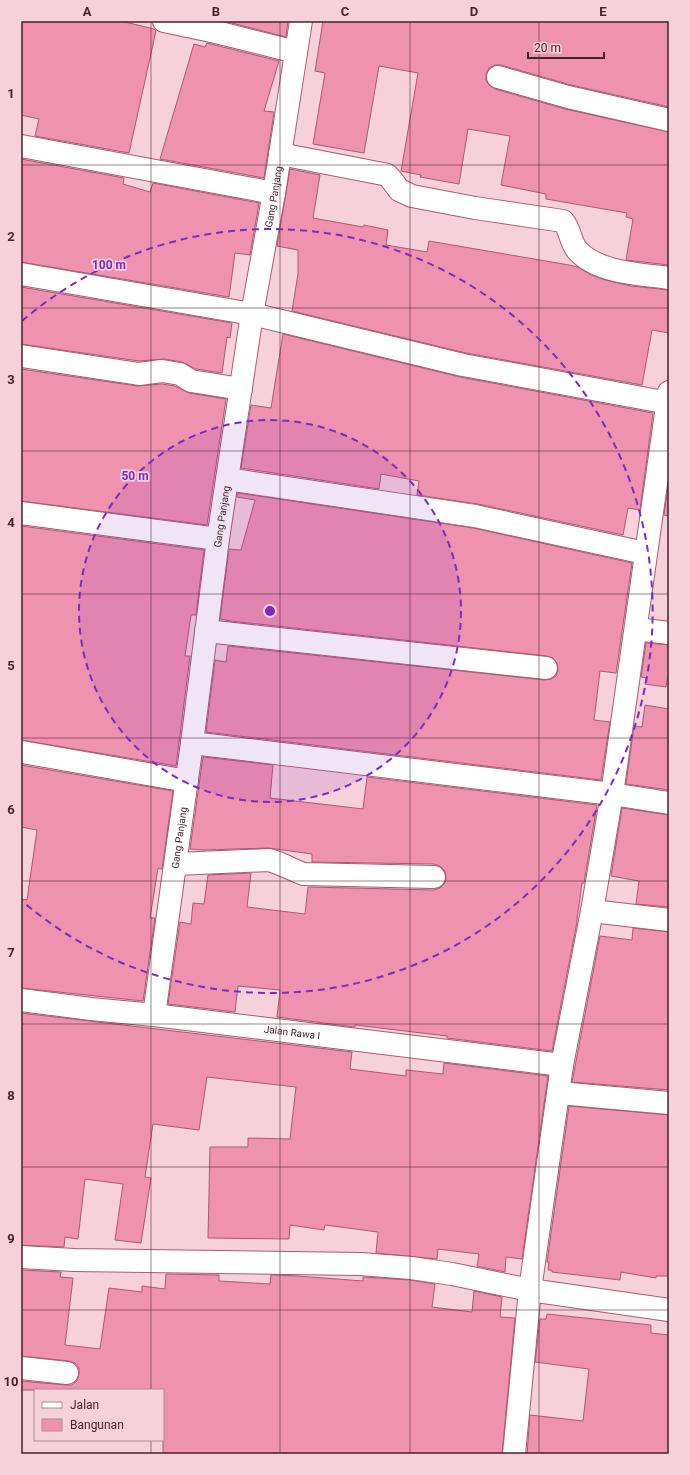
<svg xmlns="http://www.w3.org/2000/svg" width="690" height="1475" viewBox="0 0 690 1475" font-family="Roboto,sans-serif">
  <rect width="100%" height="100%" fill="#f6d0da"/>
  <!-- building -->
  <path fill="#ef92af" stroke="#aa5974" d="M 21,21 L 121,21 L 154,29 L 156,31 L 129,153 L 35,136 L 39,119 L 21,115 Z
    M 224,21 L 288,21 L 286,37 Z
    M 323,21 L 669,21 L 669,107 L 571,85 L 501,65 L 495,65 L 489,68 L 486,74 L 486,80 L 489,85 L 495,89 L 565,109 L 669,132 L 669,265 L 626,260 L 633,219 L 626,217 L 627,213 L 546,199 L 546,194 L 501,185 L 510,136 L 468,129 L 459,184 L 420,177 L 421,175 L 401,171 L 418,73 L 379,66 L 364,153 L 313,144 L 325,73 L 315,71 Z
    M 207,43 L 279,61 L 264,111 L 274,112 L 264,178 L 160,159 L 194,44 L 205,47 Z
    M 21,159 L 124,178 L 123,184 L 150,192 L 153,183 L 259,203 L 250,255 L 235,253 L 229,297 L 21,262 Z
    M 290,169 L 320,175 L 313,218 L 363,227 L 364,225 L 388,230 L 386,245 L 427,252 L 429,241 L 569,265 L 578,267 L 591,275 L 605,280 L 631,286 L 669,290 L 669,333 L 652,330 L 642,385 L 466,353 L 292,311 L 298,274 L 298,250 L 277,246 Z
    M 21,287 L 232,323 L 230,338 L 227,337 L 222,373 L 196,369 L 182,362 L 164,359 L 139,361 L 21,344 Z
    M 283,334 L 460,377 L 653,413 L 640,510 L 628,508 L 623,535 L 478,504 L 417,495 L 419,481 L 381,474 L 379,489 L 241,468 L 251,405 L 271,408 Z
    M 21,369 L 137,386 L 162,384 L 175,386 L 189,393 L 226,399 L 207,525 L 21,501 Z
    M 668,485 L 669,485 L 669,516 L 664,515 Z
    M 238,493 L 473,528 L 632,563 L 616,673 L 600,671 L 594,720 L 610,722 L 601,780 L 206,732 L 215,660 L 226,662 L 228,646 L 545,680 L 551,679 L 556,676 L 558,670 L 557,663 L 553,658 L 547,656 L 231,621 L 220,619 L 229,549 L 241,550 L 255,500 L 237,497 Z
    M 21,526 L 204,550 L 196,615 L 191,615 L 185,656 L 190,656 L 176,766 L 21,740 Z
    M 646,643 L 669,645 L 669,669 L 666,687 L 645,684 L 646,678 L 641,677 Z
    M 645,705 L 669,709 L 669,790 L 626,784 L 634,726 L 642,727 Z
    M 203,757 L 273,765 L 270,798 L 363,809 L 367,777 L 597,805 L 584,883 L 582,883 L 576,927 L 552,1051 L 447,1038 L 447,1036 L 355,1025 L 355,1027 L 277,1017 L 280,990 L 238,986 L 235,1012 L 168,1004 L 180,922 L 191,924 L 193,903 L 204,904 L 208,875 L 251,873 L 247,907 L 305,914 L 308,887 L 434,890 L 440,888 L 445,883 L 446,878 L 445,871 L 440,866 L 434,864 L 312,862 L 312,854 L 269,848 L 204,850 L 190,849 Z
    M 21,765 L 173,791 L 162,869 L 158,868 L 150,918 L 155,918 L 143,1001 L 21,988 L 21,899 L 27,900 L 37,830 L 21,827 Z
    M 622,808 L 669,815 L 669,907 L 636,904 L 639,881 L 611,876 Z
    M 633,928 L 669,932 L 669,1090 L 572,1082 L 600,936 L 632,940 Z
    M 21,1013 L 352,1052 L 350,1069 L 406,1076 L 406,1070 L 443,1074 L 444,1063 L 548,1076 L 522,1259 L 506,1257 L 505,1272 L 477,1266 L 479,1254 L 438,1249 L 437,1259 L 376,1253 L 378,1232 L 325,1225 L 324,1230 L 290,1225 L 289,1239 L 208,1238 L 210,1147 L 248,1147 L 248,1138 L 290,1139 L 296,1087 L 207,1077 L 199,1130 L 153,1124 L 145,1177 L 151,1178 L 141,1243 L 115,1240 L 123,1184 L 85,1179 L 78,1239 L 65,1237 L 64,1247 L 21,1245 Z
    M 569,1106 L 669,1115 L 669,1276 L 656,1276 L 656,1278 L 621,1272 L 620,1280 L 552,1272 L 552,1270 L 548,1270 L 549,1262 L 547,1262 Z
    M 21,1270 L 61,1272 L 60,1277 L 73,1278 L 65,1345 L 100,1349 L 109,1288 L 142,1292 L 142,1286 L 165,1289 L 166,1274 L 219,1275 L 219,1281 L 270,1284 L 271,1275 L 297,1276 L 363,1281 L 363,1277 L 410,1280 L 435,1284 L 432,1307 L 472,1312 L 474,1291 L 502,1297 L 500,1317 L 515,1318 L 502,1454 L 163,1454 L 163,1390 L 21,1390 L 21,1381 L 66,1385 L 72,1385 L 77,1381 L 79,1374 L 79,1368 L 75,1363 L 69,1361 L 21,1356 Z
    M 547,1314 L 651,1325 L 651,1333 L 669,1335 L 669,1454 L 527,1454 L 530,1415 L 583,1421 L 589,1369 L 535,1362 L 540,1319 L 546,1319 Z"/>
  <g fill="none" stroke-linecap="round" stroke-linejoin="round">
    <!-- street casing -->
    <g stroke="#ab5a74" stroke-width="24">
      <g id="street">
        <path d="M 164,21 L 216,32 L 296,52"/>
        <path d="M 498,77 L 568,97 L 669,120"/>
        <path d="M 21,146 L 274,193"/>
        <path d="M 280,154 L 383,174 L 387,175 L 391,179 L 399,190 L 412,196 L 475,208 L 563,221 C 571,230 570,243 578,251 C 598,273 641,274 669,278"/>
        <path d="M 21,274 L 252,314 L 463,365 L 669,403"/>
        <path d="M 21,356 L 139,374 L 162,371 L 180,374 L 191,381 L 241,389"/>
        <path d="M 227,479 L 475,516 L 645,553"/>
        <path d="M 21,513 L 218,539"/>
        <path d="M 636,629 L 669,633"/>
        <path d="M 206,631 L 546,668"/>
        <path d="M 192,743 L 612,794 L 669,803"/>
        <path d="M 22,752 L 187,781"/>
        <path d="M 176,864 L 269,860 C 281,863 292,870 304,874 L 434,877"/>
        <path d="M 592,911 L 669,920"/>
        <path id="s1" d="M 21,1000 L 91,1009 L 154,1015 L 562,1065"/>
        <path id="s2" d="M 154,1015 L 192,743 L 218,539 L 252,314 L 274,193 L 301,21"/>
        <path d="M 559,1093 L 669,1103"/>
        <path d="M 21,1257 L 74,1260 L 360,1264 L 411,1268 L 452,1274 L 530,1290 L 669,1310"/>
        <path d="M 21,1368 L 67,1373"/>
        <path d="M 514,1454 L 530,1290 L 562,1065 L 592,911 L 612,794 L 669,392"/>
      </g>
    </g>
    <!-- street -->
    <use href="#street" stroke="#fff" stroke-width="22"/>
  </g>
  <!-- grid -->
  <path fill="none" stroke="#45222e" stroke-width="1" stroke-opacity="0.55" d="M 151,21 L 151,1390M 280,21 L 280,1454M 410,21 L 410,1454M 539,21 L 539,1454M 21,165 L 669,165M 21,308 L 669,308M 21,451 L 669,451M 21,594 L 669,594M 21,738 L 669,738M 21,881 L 669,881M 21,1024 L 669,1024M 21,1167 L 669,1167M 21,1310 L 669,1310M 151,1440 L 151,1454"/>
  <!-- distance rings -->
  <circle cx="270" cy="611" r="191" fill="#7b2cbf" fill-opacity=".12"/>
  <g fill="none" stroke="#7b2cbf" stroke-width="2" stroke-dasharray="7 5">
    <circle cx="270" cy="611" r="191"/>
    <path d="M22 321A382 382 0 1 1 22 901"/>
  </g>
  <g text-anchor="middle" stroke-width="3.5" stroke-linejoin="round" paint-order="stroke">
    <!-- street labels -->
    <g font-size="10" fill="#45222e" stroke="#f6d0da">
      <text dy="4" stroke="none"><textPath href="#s2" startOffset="827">Gang Panjang</textPath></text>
      <text dy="4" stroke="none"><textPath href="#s2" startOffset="503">Gang Panjang</textPath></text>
      <text dy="4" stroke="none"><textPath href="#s2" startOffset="179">Gang Panjang</textPath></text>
      <text dy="4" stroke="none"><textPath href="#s1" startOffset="273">Jalan Rawa I</textPath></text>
    </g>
  </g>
  <circle cx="270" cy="611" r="6" fill="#7b2cbf" stroke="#f6d0da" stroke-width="2"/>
  <g font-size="12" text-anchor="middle" font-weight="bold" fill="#7b2cbf" stroke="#f6d0da" stroke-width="3.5" stroke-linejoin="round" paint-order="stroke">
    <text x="109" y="269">100 m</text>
    <text x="135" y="480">50 m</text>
  </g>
  <!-- border -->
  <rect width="690" height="1475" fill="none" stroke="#f6d0da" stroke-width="44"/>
  <!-- legend -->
  <rect x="34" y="1389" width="130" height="52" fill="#f6d0da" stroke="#af8a95"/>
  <rect x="42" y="1402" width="20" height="6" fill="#ffffff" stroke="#af8a95"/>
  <text x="70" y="1409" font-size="12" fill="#45222e">Jalan</text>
  <rect x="42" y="1419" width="20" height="12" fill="#ef92af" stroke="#af8a95"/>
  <text x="70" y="1429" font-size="12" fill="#45222e">Bangunan</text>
  <!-- scale -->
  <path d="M528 52v6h76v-6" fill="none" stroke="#45222e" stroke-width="2"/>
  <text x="534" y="52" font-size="12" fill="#45222e" stroke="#f6d0da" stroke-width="3" paint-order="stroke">20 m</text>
  <rect x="22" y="22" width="646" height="1431" fill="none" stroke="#45222e" stroke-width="1.5"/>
  <g font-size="13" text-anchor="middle" font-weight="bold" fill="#45222e">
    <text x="87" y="16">A</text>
    <text x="216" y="16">B</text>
    <text x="345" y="16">C</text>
    <text x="474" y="16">D</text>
    <text x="603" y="16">E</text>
    <text x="11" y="98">1</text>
    <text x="11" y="241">2</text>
    <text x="11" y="384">3</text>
    <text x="11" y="527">4</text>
    <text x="11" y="670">5</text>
    <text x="11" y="814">6</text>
    <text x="11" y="957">7</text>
    <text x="11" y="1100">8</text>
    <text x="11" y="1243">9</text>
    <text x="11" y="1386">10</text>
  </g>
</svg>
